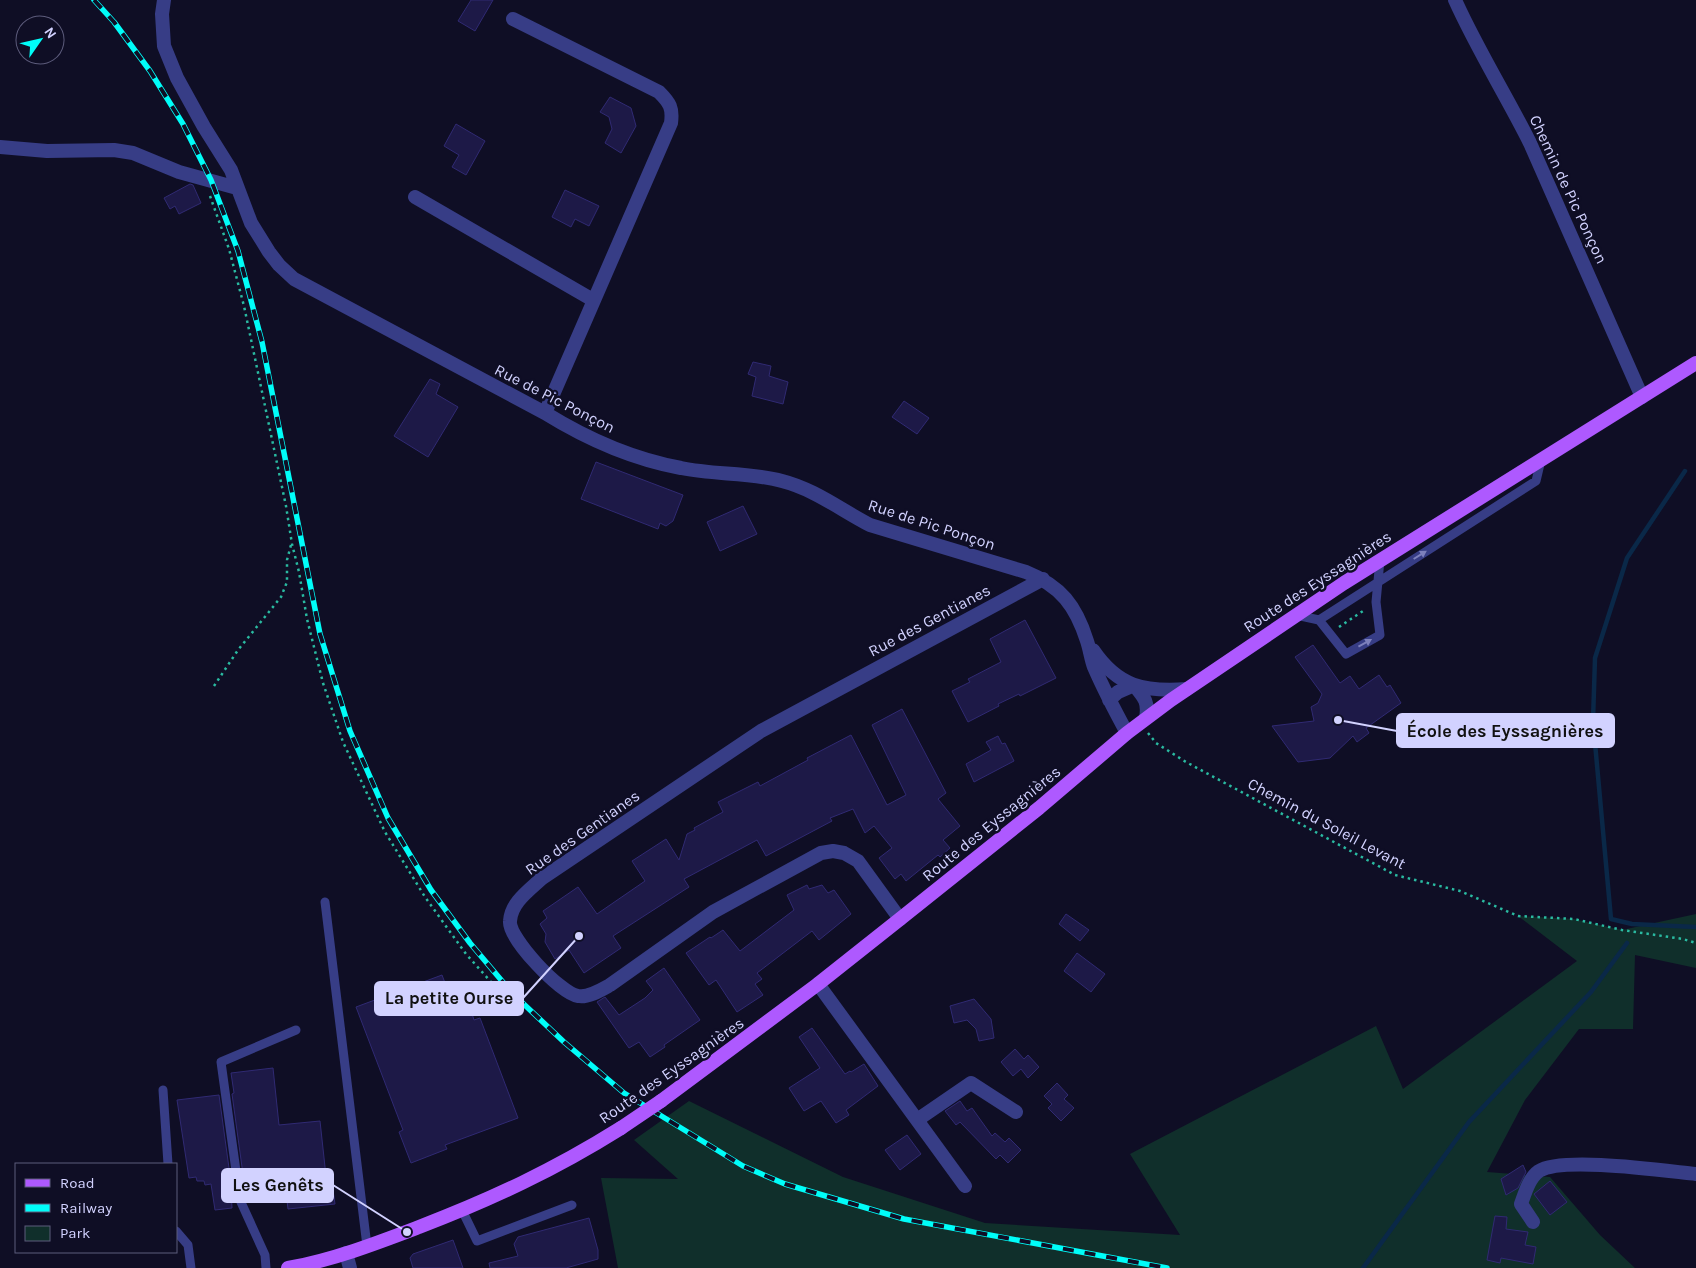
<svg xmlns="http://www.w3.org/2000/svg" width="1696" height="1268" viewBox="0 0 1696 1268" font-family="Karla,sans-serif">
  <rect width="100%" height="100%" fill="#0f0e25"/>
  <!-- green -->
  <path fill="#102f2b" d="M 1696,914 L 1696,968 L 1635,955 L 1633,1029 L 1579,1029 L 1525,1100 L 1487,1172 L 1550,1177 L 1600,1235 L 1635,1268 L 618,1268 L 601,1178 L 678,1179 L 634,1140 L 689,1101 L 843,1177 L 985,1223 L 1180,1235 L 1130,1154 L 1376,1026 L 1403,1089 L 1577,961 L 1518,916 L 1574,919 L 1622,930 Z"/>
  <g fill="none" stroke-linecap="round" stroke-linejoin="round">
    <!-- stream -->
    <path stroke="#0a2848" stroke-width="4.5" d="M 1685,471 L 1627,558 L 1595,658 L 1593,721 L 1611,919 L 1632,924 L 1696,927
      M 1363,1268 L 1469,1122 L 1591,992 L 1627,943"/>
  </g>
  <!-- building -->
  <path fill="#1d1947" stroke="#302a73" d="M 471,0 L 493,0 L 475,31 L 458,21 Z
    M 610,97 L 631,108 L 636,126 L 621,153 L 605,143 L 612,129 L 609,117 L 600,112 Z
    M 456,124 L 485,141 L 466,175 L 452,167 L 459,155 L 444,146 Z
    M 190,184 L 193,185 L 201,203 L 179,214 L 175,206 L 170,209 L 164,198 Z
    M 565,190 L 599,206 L 589,226 L 575,219 L 571,227 L 552,217 Z
    M 753,362 L 771,366 L 769,376 L 788,382 L 783,404 L 752,396 L 756,377 L 748,374 Z
    M 430,379 L 440,384 L 436,394 L 458,407 L 428,457 L 394,436 Z
    M 904,401 L 929,418 L 917,434 L 892,417 Z
    M 596,462 L 683,495 L 673,521 L 666,526 L 660,523 L 658,529 L 581,499 Z
    M 743,506 L 757,534 L 720,551 L 707,522 Z
    M 1025,620 L 1056,678 L 1020,696 L 1019,694 L 998,704 L 999,706 L 968,722 L 952,691 L 970,682 L 968,679 L 1001,662 L 990,639 Z
    M 1313,645 L 1340,683 L 1350,676 L 1359,689 L 1379,675 L 1387,687 L 1390,685 L 1401,703 L 1366,728 L 1369,733 L 1357,742 L 1353,736 L 1330,758 L 1298,762 L 1272,726 L 1314,721 L 1311,707 L 1318,703 L 1322,694 L 1295,657 Z
    M 902,709 L 946,793 L 938,799 L 960,826 L 943,840 L 950,848 L 940,857 L 938,855 L 906,881 L 901,874 L 895,879 L 879,858 L 892,848 L 874,826 L 865,833 L 853,809 L 830,818 L 832,821 L 766,856 L 757,840 L 684,879 L 689,887 L 613,936 L 621,948 L 584,973 L 569,950 L 555,959 L 545,942 L 546,934 L 540,924 L 547,918 L 543,911 L 578,887 L 597,914 L 645,881 L 632,861 L 666,839 L 679,860 L 687,834 L 695,830 L 694,828 L 723,812 L 718,802 L 758,782 L 760,786 L 808,760 L 807,758 L 851,735 L 887,805 L 906,795 L 872,725 Z
    M 998,736 L 1002,744 L 1005,743 L 1014,761 L 974,782 L 966,764 L 991,750 L 986,742 Z
    M 807,885 L 809,889 L 822,885 L 828,893 L 834,890 L 851,914 L 819,940 L 812,931 L 757,973 L 762,979 L 755,984 L 763,995 L 737,1012 L 716,980 L 709,985 L 686,953 L 710,937 L 711,938 L 723,930 L 740,951 L 794,910 L 787,895 Z
    M 1066,914 L 1089,930 L 1080,941 L 1059,924 Z
    M 1077,953 L 1105,974 L 1091,992 L 1064,971 Z
    M 664,968 L 700,1020 L 664,1045 L 665,1047 L 650,1057 L 639,1042 L 629,1048 L 597,1002 L 605,997 L 619,1015 L 645,998 L 653,990 L 646,981 Z
    M 442,975 L 456,1012 L 470,1007 L 474,1020 L 480,1018 L 518,1118 L 445,1145 L 447,1149 L 411,1163 L 399,1132 L 403,1130 L 356,1007 Z
    M 974,999 L 991,1019 L 994,1038 L 979,1041 L 976,1029 L 967,1020 L 954,1023 L 950,1006 Z
    M 812,1028 L 845,1074 L 850,1071 L 851,1072 L 864,1064 L 878,1086 L 846,1110 L 849,1115 L 836,1123 L 821,1101 L 804,1111 L 789,1088 L 820,1068 L 799,1037 Z
    M 1015,1049 L 1024,1059 L 1028,1055 L 1039,1067 L 1028,1078 L 1021,1069 L 1013,1076 L 1001,1062 Z
    M 273,1068 L 279,1125 L 320,1121 L 326,1176 L 331,1176 L 335,1204 L 288,1209 L 285,1184 L 245,1189 L 232,1094 L 234,1093 L 231,1073 Z
    M 1057,1083 L 1068,1095 L 1064,1099 L 1074,1108 L 1061,1121 L 1048,1108 L 1052,1104 L 1044,1096 Z
    M 219,1095 L 232,1190 L 231,1190 L 232,1208 L 215,1210 L 211,1184 L 205,1185 L 204,1181 L 197,1181 L 196,1177 L 189,1178 L 177,1100 Z
    M 960,1101 L 967,1111 L 972,1108 L 992,1136 L 995,1133 L 1005,1142 L 1009,1138 L 1021,1150 L 1008,1163 L 1000,1155 L 996,1159 L 960,1122 L 956,1125 L 945,1111 Z
    M 907,1135 L 921,1154 L 900,1170 L 885,1150 Z
    M 1523,1165 L 1526,1172 L 1518,1188 L 1506,1195 L 1501,1179 Z
    M 1550,1181 L 1567,1202 L 1550,1215 L 1534,1194 Z
    M 1495,1216 L 1507,1217 L 1506,1229 L 1528,1232 L 1525,1245 L 1536,1247 L 1533,1264 L 1501,1258 L 1500,1263 L 1487,1260 Z
    M 589,1218 L 598,1250 L 598,1259 L 566,1268 L 490,1268 L 489,1263 L 518,1256 L 514,1244 L 518,1237 Z
    M 453,1240 L 463,1268 L 413,1268 L 410,1258 L 413,1254 Z"/>
  <g fill="none" stroke-linecap="round" stroke-linejoin="round">
    <!-- path -->
    <path stroke="#2abaa1" stroke-width="2.5" stroke-dasharray="2.5 4" stroke-linecap="butt" d="M 210,196 L 229,249 L 244,306 L 286,506 L 292,544 L 299,572 L 307,619 L 323,683 L 343,742 L 385,832 L 425,897 L 466,954 L 517,1011
      M 1339,627 L 1366,609
      M 214,686 L 238,650 L 281,597 L 287,582 L 287,560 L 291,545
      M 1148,733 L 1156,743 L 1186,762 L 1395,875 L 1460,891 L 1518,916 L 1574,919 L 1622,930 L 1683,939 L 1696,943"/>
    <!-- service -->
    <path stroke="#373d86" stroke-width="9" d="M 1296,615 L 1319,620 L 1346,654 L 1380,635 L 1376,602 L 1380,560
      M 1319,620 L 1536,481 L 1541,460
      M 325,902 L 367,1246
      M 163,1090 L 168,1164
      M 462,1210 L 477,1241 L 572,1205
      M 176,1231 L 188,1245 L 191,1268
      M 266,1268 L 265,1255 L 240,1200 L 221,1062 L 296,1030"/>
    <!-- minor -->
    <path stroke="#373d86" stroke-width="14" d="M 164,0 L 162,14 L 164,46 L 177,78 L 204,127 L 231,170 L 251,223 L 269,252 L 279,265 L 294,279 L 545,413 C 587,439 632,459 681,468 C 714,475 749,472 782,481 C 814,489 841,510 870,525 L 1026,572 C 1061,586 1076,606 1087,641 C 1090,650 1091,659 1094,667 C 1104,690 1115,711 1127,733
      M 1455,0 C 1477,49 1506,95 1530,143 L 1642,397
      M 513,19 L 659,92 C 670,103 673,108 671,123 L 545,413
      M 0,147 L 47,151 L 114,150 L 133,153 L 179,172 L 237,188
      M 415,197 L 593,300
      M 1093,650 C 1118,687 1144,692 1187,689
      M 1109,700 L 1118,692 L 1134,685 C 1144,697 1149,702 1146,718
      M 900,919 L 858,861 L 844,853 L 833,851 L 821,853 L 713,912 L 610,985 C 601,990 588,998 578,996 C 561,994 508,938 510,921 C 511,903 528,891 541,879 L 761,731 L 1043,579
      M 818,984 L 965,1186
      M 917,1120 L 971,1083 L 1016,1112
      M 1533,1222 L 1521,1204 C 1525,1193 1529,1178 1539,1171 C 1562,1156 1666,1171 1696,1174
      M 346,1253 L 350,1268"/>
    <!-- primary -->
    <path stroke="#ae59ff" stroke-width="14" d="M 661,1101 L 818,984 L 900,919 L 1039,808 L 1127,733 L 1171,700 L 1344,583 L 1696,363
      M 288,1268 C 333,1260 377,1243 419,1227 C 492,1199 554,1170 621,1128"/>
    <!-- rail casing -->
    <g stroke="#00fdf9" stroke-width="5.5">
      <path id="rail" d="M 94,0 L 114,22 L 150,71 L 183,124 L 211,180 L 238,251 L 262,342 L 320,634 L 350,731 L 388,818 L 431,890 L 470,943 L 512,993 L 564,1042 L 624,1093 L 743,1166 L 785,1184 L 904,1219 L 1167,1268"/>
    </g>
    <!-- rail -->
    <use href="#rail" stroke="#0f0e25" stroke-width="4" stroke-dasharray="11" stroke-linecap="butt"/>
    <!-- primary-bridge -->
    <path stroke="#ae59ff" stroke-width="14" d="M 621,1128 L 661,1101"/>
  </g>
  <!-- one-way arrows -->
  <defs><path id="oneway-solid" d="M-6-.8H1V-3.2L6.5 0L1 3.2V.8H-6Z" transform="scale(1.25)"/></defs>
  <g fill="#7d80bc">
    <use href="#oneway-solid" transform="translate(1420 555) rotate(-32)"/>
    <use href="#oneway-solid" transform="translate(1365 643) rotate(-29)"/>
  </g>
  <g text-anchor="middle" stroke-width="5" stroke-linejoin="round" paint-order="stroke">
    <!-- street labels -->
    <g font-size="16" fill="#d2d2ff" stroke="#0f0e25">
      <text transform="translate(1569 189) rotate(65)" y="6">Chemin de Pic Ponçon</text>
      <text transform="translate(555 398) rotate(27)" y="6">Rue de Pic Ponçon</text>
      <text transform="translate(932 524) rotate(18)" y="6">Rue de Pic Ponçon</text>
      <text transform="translate(1317 581) rotate(-33)" y="6">Route des Eyssagnières</text>
      <text transform="translate(929 620) rotate(-28)" y="6">Rue des Gentianes</text>
      <text transform="translate(991 823) rotate(-39)" y="6">Route des Eyssagnières</text>
      <text transform="translate(1327 823) rotate(28)" y="6">Chemin du Soleil Levant</text>
      <text transform="translate(582 832) rotate(-35)" y="6">Rue des Gentianes</text>
      <text transform="translate(671 1070) rotate(-35)" y="6">Route des Eyssagnières</text>
    </g>
  </g>
  <!-- callouts -->
  <path fill="none" stroke="#d2d2ff" stroke-width="2" d="M1338 720L1397 731M579 936L523 998M407 1232L333 1185"/>
  <g fill="#d2d2ff" stroke="#0f0e25" stroke-width="2">
    <circle cx="1338" cy="720" r="5"/>
    <circle cx="579" cy="936" r="5"/>
    <circle cx="407" cy="1232" r="5"/>
  </g>
  <g fill="#d2d2ff" stroke="#d2d2ff" stroke-width="2">
    <rect x="1397" y="714" width="217" height="33" rx="5"/>
    <rect x="375" y="982" width="148" height="33" rx="5"/>
    <rect x="222" y="1169" width="111" height="33" rx="5"/>
  </g>
  <g font-size="18" text-anchor="middle" font-weight="bold" fill="#111">
    <text x="1505" y="737">École des Eyssagnières</text>
    <text x="449" y="1004">La petite Ourse</text>
    <text x="278" y="1191">Les Genêts</text>
  </g>
  <!-- legend -->
  <rect x="15" y="1163" width="162" height="90" fill="#0f0e25" stroke="#5d5c7c"/>
  <rect x="25" y="1179" width="25" height="8" fill="#ae59ff" stroke="#5d5c7c"/>
  <text x="60" y="1188" font-size="15" fill="#d2d2ff">Road</text>
  <rect x="25" y="1204" width="25" height="8" fill="#00fdf9" stroke="#5d5c7c"/>
  <text x="60" y="1213" font-size="15" fill="#d2d2ff">Railway</text>
  <rect x="25" y="1226" width="25" height="15" fill="#102f2b" stroke="#5d5c7c"/>
  <text x="60" y="1238" font-size="15" fill="#d2d2ff">Park</text>
  <!-- north arrow -->
  <g transform="translate(40 40) rotate(56)"><circle r="24" fill="#0f0e25" stroke="#5d5c7c"/>
  <path d="M0-4L9 19L0 12L-9 19Z" fill="#00fdf9"/>
  <text y="-8" font-size="14" font-weight="bold" text-anchor="middle" fill="#d2d2ff">N</text>
  </g>
</svg>
